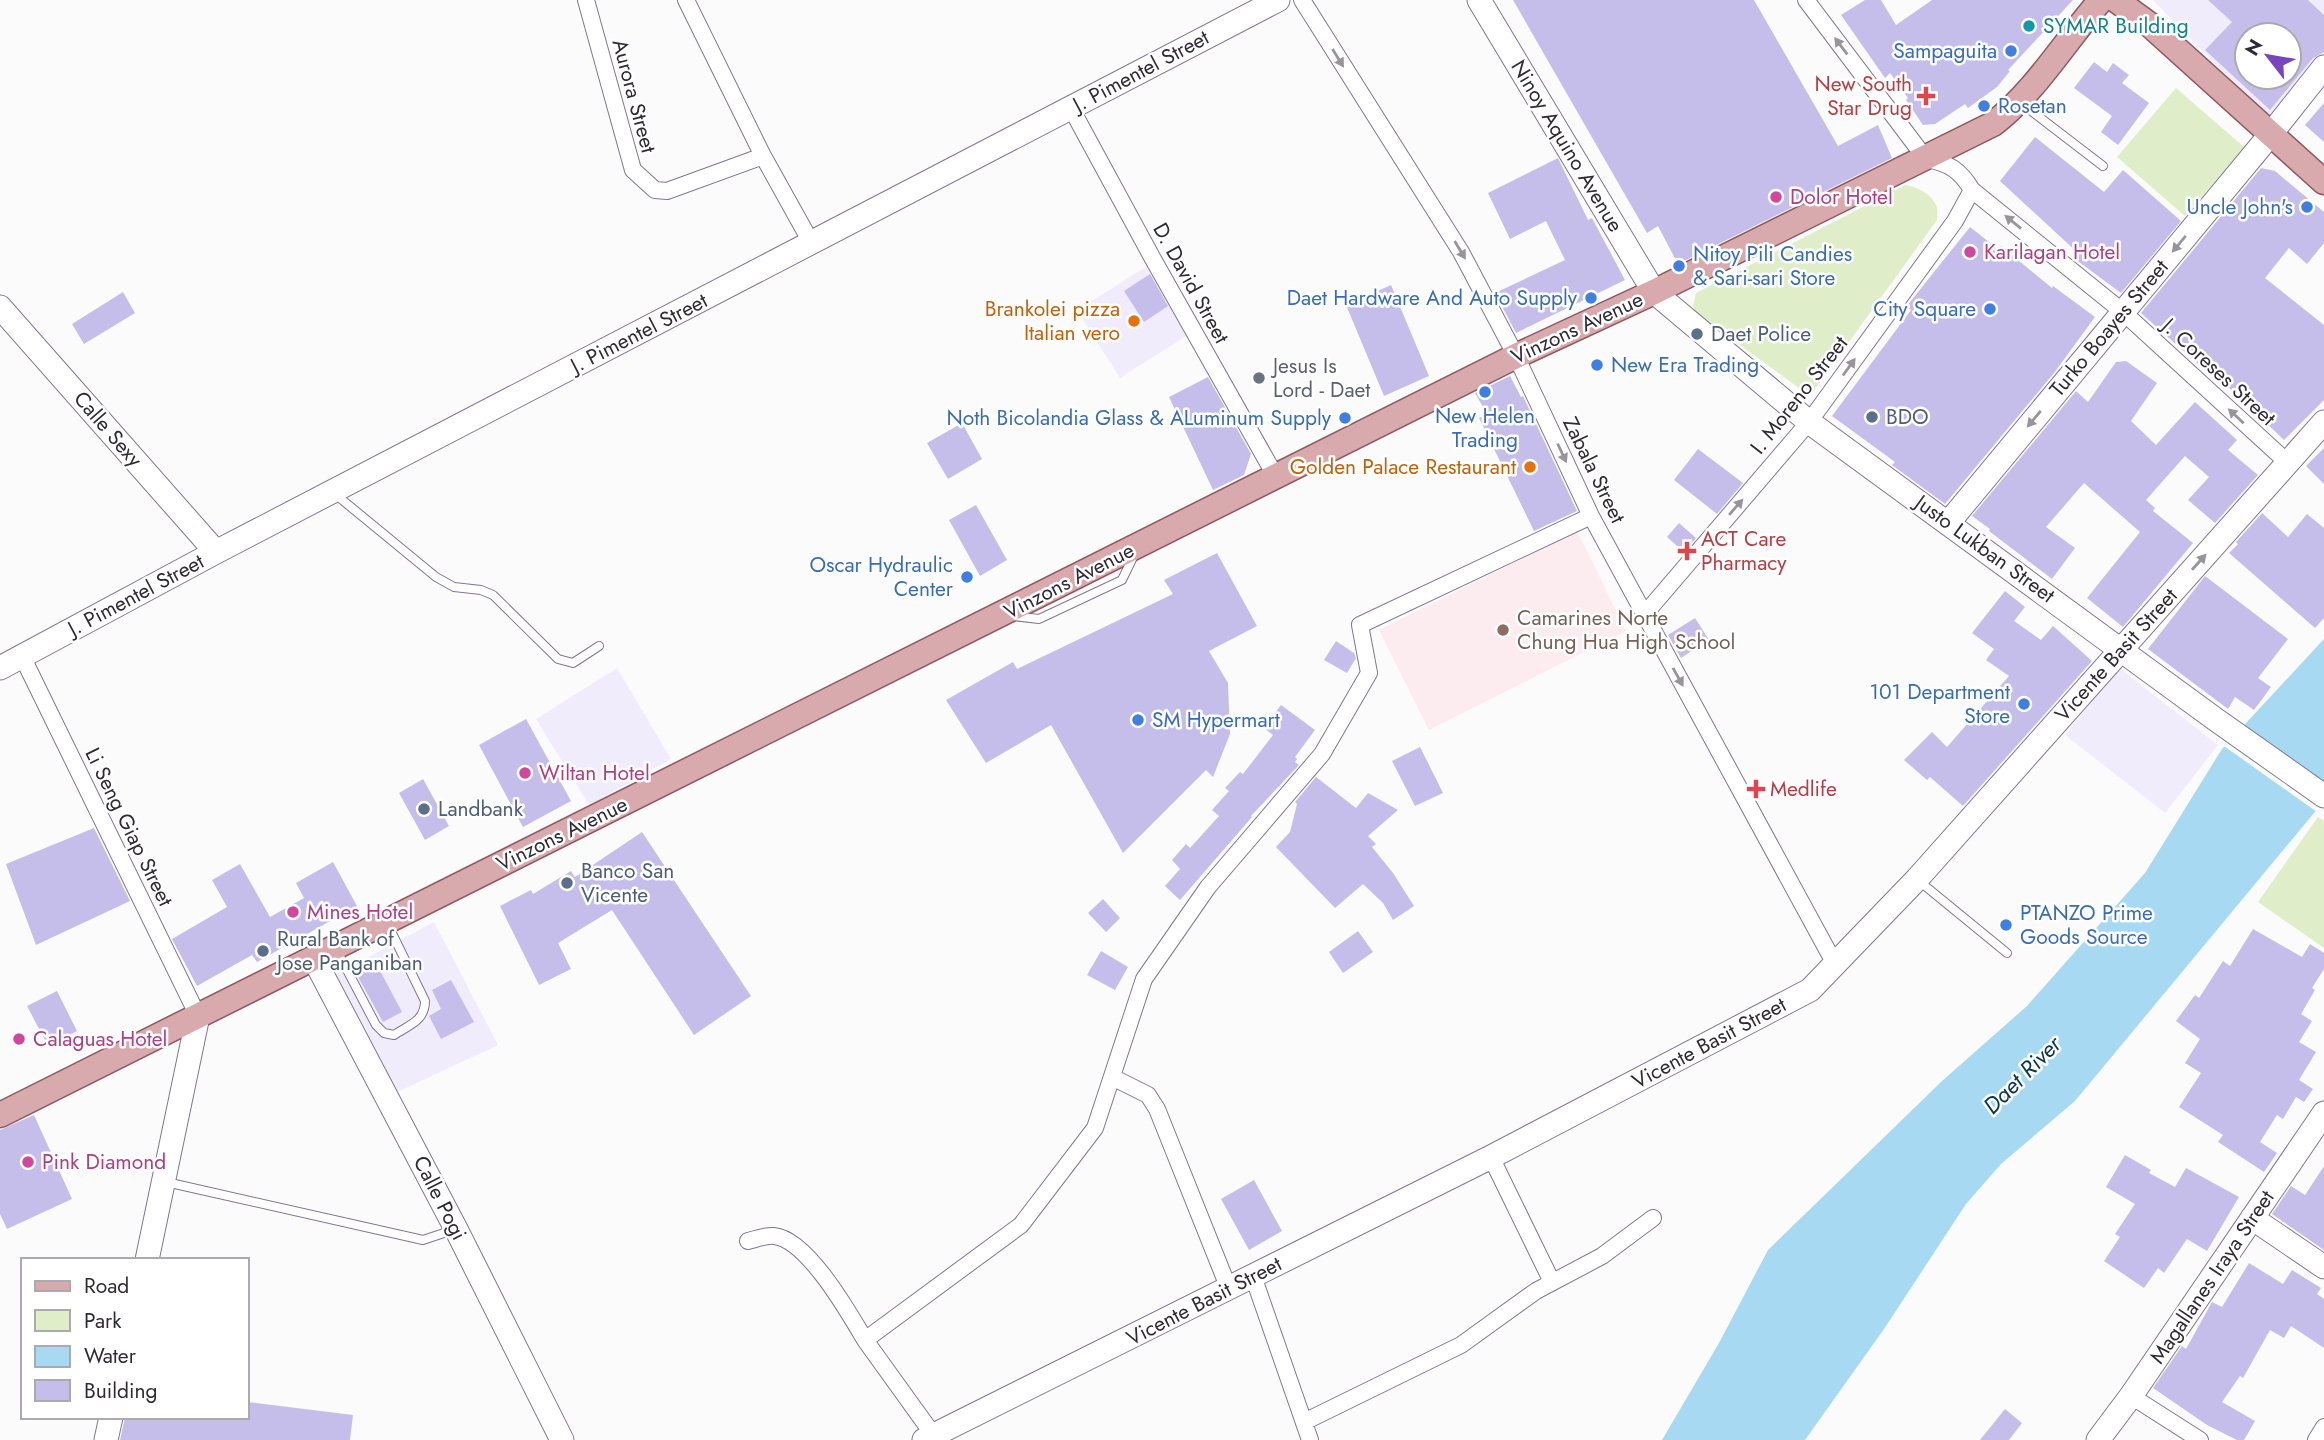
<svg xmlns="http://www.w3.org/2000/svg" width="2324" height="1440" viewBox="0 0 2324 1440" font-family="Jost,sans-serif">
  <rect width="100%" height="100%" fill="#fbfbfb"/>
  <!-- built -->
  <path fill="#f1ecfb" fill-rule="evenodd" d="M 2153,0 L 2324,0 L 2324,53 L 2271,121 ZM 2247,35 L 2289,35 L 2289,77 L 2247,77 Z
    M 1149,265 L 1191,333 L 1120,378 L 1077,310 Z
    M 2118,667 L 2218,745 L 2165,813 L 2065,735 Z
    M 617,668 L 671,759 L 589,805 L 536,719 Z
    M 434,922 L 498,1045 L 391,1095 L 335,975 Z"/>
  <!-- education -->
  <path fill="#fcecf0" d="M 1577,531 L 1626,631 L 1429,730 L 1379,630 Z"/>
  <!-- green -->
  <path fill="#dfeec8" d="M 2176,88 L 2244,147 L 2185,216 L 2117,157 Z
    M 1905,185 C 1916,186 1934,195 1937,208 C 1938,212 1937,216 1937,220 L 1810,396 L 1696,313 L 1693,306 L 1696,293 Z
    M 2318,817 L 2324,821 L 2324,948 L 2258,902 Z"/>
  <!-- water -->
  <path fill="#a7daf2" d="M 2324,639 L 2324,801 L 2075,1101 L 2001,1164 L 1966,1204 L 1884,1329 L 1805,1440 L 1662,1440 L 1719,1343 L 1768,1250 L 1942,1081 L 2027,1006 L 2145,873 L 2222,749 Z"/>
  <!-- pier -->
  <path fill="#fbfbfb" d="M 2237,725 L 2324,806 L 2317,812 L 2221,744 Z"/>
  <!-- building -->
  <path fill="#c5beeb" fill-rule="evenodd" d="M 1513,0 L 1754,0 L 1838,146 L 1878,125 L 1892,158 L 1678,264 L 1658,226 L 1647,233 Z
    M 1865,0 L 1881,0 L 1896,25 L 1932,0 L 2073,0 L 2008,70 L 2010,71 L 1997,87 L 1968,108 L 1965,104 L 1935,124 L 1923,125 L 1906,100 L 1908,98 L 1890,73 L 1885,78 L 1841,15 Z
    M 2208,0 L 2308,0 L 2324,15 L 2324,52 L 2313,58 L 2270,110 L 2205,50 L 2232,22 ZM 2247,35 L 2289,35 L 2289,77 L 2247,77 Z
    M 2094,62 L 2107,72 L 2113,63 L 2129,75 L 2122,83 L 2149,103 L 2118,145 L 2101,132 L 2112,116 L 2074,88 Z
    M 2324,103 L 2324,142 L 2305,125 Z
    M 2035,137 L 2104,192 L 2123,170 L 2181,221 L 2121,293 L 2075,259 L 2079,254 L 2000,181 Z
    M 1558,158 L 1588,220 L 1592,218 L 1625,280 L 1516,333 L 1495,293 L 1565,260 L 1546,221 L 1510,239 L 1488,193 Z
    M 2261,168 L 2275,171 L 2324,212 L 2324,243 L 2307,264 L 2289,248 L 2265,278 L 2324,325 L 2324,400 L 2284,440 L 2208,368 L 2206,371 L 2141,313 Z
    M 1970,227 L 1998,249 L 2001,246 L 2052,288 L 2053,286 L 2095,317 L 2054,373 L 1945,504 L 1892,465 L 1895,462 L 1832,416 L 1911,310 L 1906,307 Z
    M 1150,274 L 1168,306 L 1144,322 L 1124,291 Z
    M 1391,285 L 1429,376 L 1384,396 L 1346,305 Z
    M 123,292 L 135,313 L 84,344 L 72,324 Z
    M 2126,361 L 2157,383 L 2131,421 L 2156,445 L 2195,402 L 2237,440 L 2228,450 L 2258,475 L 2215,523 L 2188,500 L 2209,477 L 2185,456 L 2146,500 L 2155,508 L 2153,511 L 2193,543 L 2123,627 L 2087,598 L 2140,532 L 2084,483 L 2046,527 L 2075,548 L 2052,579 L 1989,531 L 1990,529 L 1972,516 L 2076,391 L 2088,402 L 2116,362 Z
    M 1510,376 L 1521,397 L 1523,396 L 1577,511 L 1534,531 L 1479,418 L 1487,414 L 1475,393 Z
    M 1208,377 L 1251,454 L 1244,475 L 1213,490 L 1169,397 Z
    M 962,423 L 982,459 L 948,479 L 927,443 Z
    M 2324,448 L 2324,484 L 2306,466 Z
    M 1698,449 L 1743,483 L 1717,514 L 1674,480 Z
    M 976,505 L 1007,560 L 980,576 L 949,520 Z
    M 2262,513 L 2288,537 L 2307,514 L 2324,528 L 2324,618 L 2315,628 L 2229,553 L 2238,544 L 2236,542 Z
    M 1679,523 L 1696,538 L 1684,552 L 1667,537 Z
    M 1217,553 L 1257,626 L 1209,651 L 1228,683 L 1230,734 L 1213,777 L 1206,770 L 1123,853 L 1051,725 L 986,763 L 946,700 L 1013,662 L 1017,669 L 1173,594 L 1164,580 Z
    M 2205,576 L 2288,639 L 2258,678 L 2271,687 L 2254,710 L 2235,697 L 2228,709 L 2148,649 Z
    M 2005,591 L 2025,607 L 2014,621 L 2041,640 L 2053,626 L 2092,661 L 1963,806 L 1930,777 L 1927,780 L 1904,760 L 1932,732 L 1947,747 L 2009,676 L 1986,660 L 1994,649 L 1972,633 Z
    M 1695,618 L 1709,640 L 1681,658 L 1668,635 Z
    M 1336,641 L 1354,653 L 1356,658 L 1347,673 L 1324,660 Z
    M 1281,705 L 1315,730 L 1295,757 L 1297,759 L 1295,762 L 1299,765 L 1251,816 L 1252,817 L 1180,900 L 1165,886 L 1180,869 L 1172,860 L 1186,844 L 1190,848 L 1219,816 L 1212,810 L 1229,791 L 1225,788 L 1240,772 L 1243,774 L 1273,735 L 1264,728 Z
    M 526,719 L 571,801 L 523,827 L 479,745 Z
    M 1420,747 L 1443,793 L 1415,806 L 1392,761 Z
    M 1316,777 L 1356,808 L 1368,793 L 1398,810 L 1368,836 L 1376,844 L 1372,847 L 1393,873 L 1414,906 L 1393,920 L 1383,903 L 1363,884 L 1335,908 L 1276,847 L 1290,832 L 1297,804 L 1295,802 Z
    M 423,779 L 449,826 L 425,840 L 399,793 Z
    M 94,828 L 130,901 L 36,945 L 6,864 Z
    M 642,832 L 751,996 L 694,1035 L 612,910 L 558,943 L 571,969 L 539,985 L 500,906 L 531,890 L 533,894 L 571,871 L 575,877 Z
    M 333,862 L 357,906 L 257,962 L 252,955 L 197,986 L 172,939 L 227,907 L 212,880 L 240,864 L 270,917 L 304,898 L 296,883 Z
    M 1103,899 L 1120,918 L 1106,932 L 1088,913 Z
    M 2253,929 L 2302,957 L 2310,944 L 2324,953 L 2324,969 L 2312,988 L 2315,990 L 2301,1014 L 2312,1021 L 2299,1042 L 2316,1052 L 2299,1080 L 2313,1089 L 2304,1102 L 2296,1097 L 2283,1119 L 2277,1115 L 2260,1142 L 2277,1153 L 2264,1172 L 2218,1142 L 2223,1135 L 2179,1107 L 2201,1073 L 2185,1063 L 2200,1039 L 2176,1021 L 2195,995 L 2199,998 L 2223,961 L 2230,966 Z
    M 1358,931 L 1373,952 L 1343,973 L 1329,952 Z
    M 1101,951 L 1128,967 L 1115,990 L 1087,975 Z
    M 377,965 L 402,1012 L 383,1022 L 357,975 Z
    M 451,980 L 474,1022 L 441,1039 L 429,1016 L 441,1009 L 432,990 Z
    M 57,991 L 77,1031 L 48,1046 L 27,1006 Z
    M 34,1115 L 72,1199 L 7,1229 L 0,1214 L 0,1130 Z
    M 2125,1155 L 2151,1170 L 2149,1173 L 2175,1187 L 2186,1168 L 2239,1197 L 2207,1251 L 2187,1239 L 2164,1273 L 2158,1268 L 2144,1288 L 2104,1261 L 2120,1237 L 2115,1234 L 2135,1204 L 2106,1187 Z
    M 2324,1166 L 2324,1250 L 2272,1214 L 2291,1186 L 2305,1195 Z
    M 1254,1180 L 1282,1231 L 1249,1250 L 1221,1199 Z
    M 2249,1263 L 2283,1284 L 2292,1270 L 2321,1288 L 2317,1294 L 2324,1299 L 2324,1348 L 2291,1326 L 2284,1338 L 2270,1330 L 2243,1378 L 2240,1376 L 2222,1402 L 2255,1421 L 2244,1440 L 2237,1440 L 2207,1425 L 2153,1388 L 2182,1346 L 2186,1349 L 2212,1302 L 2222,1307 Z
    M 247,1402 L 353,1415 L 350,1440 L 120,1440 L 125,1417 L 247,1417 Z
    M 2005,1409 L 2022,1423 L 2009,1440 L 1980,1440 Z"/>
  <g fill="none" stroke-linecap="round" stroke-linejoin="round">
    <!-- lane casing -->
    <g stroke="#817792" stroke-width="10">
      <path id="lane" d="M 2021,103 L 2103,166
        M 335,494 L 436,577 L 454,587 L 481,590 L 493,595 L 558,659 L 573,663 L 599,646
        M 1013,616 L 1039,619 L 1122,580 L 1135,553
        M 1919,881 L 2007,953
        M 336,949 L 376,1025 L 384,1033 L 394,1035 C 409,1025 425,1021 425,1001 L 388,925
        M 166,1182 L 423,1240 L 453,1230"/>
    </g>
    <!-- street casing -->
    <g stroke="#817792" stroke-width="18">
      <path id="street" d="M 586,0 L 633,170 L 655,190 L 667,191 L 763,156 L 812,244
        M 686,0 L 763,156
        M 1302,0 L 1461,252 L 1516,356 L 1591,516 L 1836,966
        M 1806,0 L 1926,159 C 1949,163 1960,170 1972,190 L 2123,312 L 2287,462
        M 1071,108 L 1153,259 L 1276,477
        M 1644,615 L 1809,422 L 1955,221 L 1972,190
        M 22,656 L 198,1016
        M 1112,1077 L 1148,1095 L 1157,1109 L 1229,1289
        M 1491,1157 L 1552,1282
        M 748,1241 C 756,1239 766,1235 774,1236 C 807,1239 849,1313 865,1340
        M 1253,1276 L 1310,1440
        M 2131,1396 L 2200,1440
        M 1304,1422 L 1461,1345 L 1536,1291 L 1602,1256 L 1653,1218
        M 937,1440 L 865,1340 L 1021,1225 L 1095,1128 L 1144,979 L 1208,887 L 1322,754 L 1369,673 L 1360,625 L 1591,516
        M 2316,1440 L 2324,1427"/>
    </g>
    <!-- secondary casing -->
    <g stroke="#817792" stroke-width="25">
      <path id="secondary" d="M 1479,0 L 1654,292 L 1809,422 L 2215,719 L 2324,796
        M 0,307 L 216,552
        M 1949,522 L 2270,135 L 2324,67
        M 0,668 L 216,552 L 1278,0
        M 314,959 L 456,1229 L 562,1440
        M 2252,1218 L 2324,1267
        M 147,1260 L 198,1016
        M 106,1440 L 111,1417
        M 924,1440 L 1491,1157 L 1810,990 L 1917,879 L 2324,422
        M 2098,1440 L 2131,1396 L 2324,1113"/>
    </g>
    <!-- primary casing -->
    <g stroke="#8c5860" stroke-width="27">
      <path id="primary" d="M 2116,0 L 2150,25 L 2324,182
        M 0,1115 L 1516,356 L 1654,292 L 1993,124 C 2036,91 2065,41 2101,0"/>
    </g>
    <!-- lane -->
    <use href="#lane" stroke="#fff" stroke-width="8"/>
    <!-- street -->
    <use href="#street" stroke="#fff" stroke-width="16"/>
    <!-- secondary -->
    <use href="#secondary" stroke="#fff" stroke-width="23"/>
    <!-- primary -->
    <use href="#primary" stroke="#d8a9ad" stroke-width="24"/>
  </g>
  <!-- one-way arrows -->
  <defs><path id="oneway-solid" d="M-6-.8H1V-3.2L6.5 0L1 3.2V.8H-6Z" transform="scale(1.75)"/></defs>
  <g fill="#97959a">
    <use href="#oneway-solid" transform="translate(1841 46) rotate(-127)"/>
    <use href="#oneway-solid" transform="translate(1338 58) rotate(58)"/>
    <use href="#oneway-solid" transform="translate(2013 222) rotate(-141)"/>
    <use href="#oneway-solid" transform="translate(2179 244) rotate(130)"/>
    <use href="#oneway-solid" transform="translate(1460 250) rotate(59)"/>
    <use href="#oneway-solid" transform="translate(1849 367) rotate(-54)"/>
    <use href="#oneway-solid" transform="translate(2236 416) rotate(-137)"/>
    <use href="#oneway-solid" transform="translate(2034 419) rotate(130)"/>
    <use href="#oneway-solid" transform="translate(1562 453) rotate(65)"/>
    <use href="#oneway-solid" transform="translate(1736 507) rotate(-49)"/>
    <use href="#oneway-solid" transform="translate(2199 562) rotate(-48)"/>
    <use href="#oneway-solid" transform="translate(1678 677) rotate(61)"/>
  </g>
  <!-- markers -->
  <circle fill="#0f9aa8" stroke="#fff" stroke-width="2.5" cx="2029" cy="26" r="7"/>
  <g fill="#3f7fe0" stroke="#fff" stroke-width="2.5">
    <circle cx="2011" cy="51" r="7"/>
    <circle cx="1984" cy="106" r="7"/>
    <circle cx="2307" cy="207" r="7"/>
    <circle cx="1679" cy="266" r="7"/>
    <circle cx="1591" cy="298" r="7"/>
    <circle cx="1990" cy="309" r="7"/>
    <circle cx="1597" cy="365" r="7"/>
    <circle cx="1485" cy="392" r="7"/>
    <circle cx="1345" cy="418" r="7"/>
    <circle cx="967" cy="577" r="7"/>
    <circle cx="2024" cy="704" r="7"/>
    <circle cx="1138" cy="720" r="7"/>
    <circle cx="2006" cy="925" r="7"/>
  </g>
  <g fill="#e0444e" stroke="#fff" stroke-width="2.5">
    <path d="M1922.5 85.5h7v7h7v7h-7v7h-7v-7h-7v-7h7z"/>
    <path d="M1683.5 540.5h7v7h7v7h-7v7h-7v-7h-7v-7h7z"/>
    <path d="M1752.5 778.5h7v7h7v7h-7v7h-7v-7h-7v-7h7z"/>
  </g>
  <g fill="#d1479c" stroke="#fff" stroke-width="2.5">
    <circle cx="1776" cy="197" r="7"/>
    <circle cx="1970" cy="252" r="7"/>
    <circle cx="525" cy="773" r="7"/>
    <circle cx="293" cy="912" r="7"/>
    <circle cx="19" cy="1039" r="7"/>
    <circle cx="28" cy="1162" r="7"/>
  </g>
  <g fill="#e8710a" stroke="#fff" stroke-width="2.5">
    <circle cx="1134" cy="321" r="7"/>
    <circle cx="1530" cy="467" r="7"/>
  </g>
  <g fill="#5c6f8a" stroke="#fff" stroke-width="2.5">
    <circle cx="1697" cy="334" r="7"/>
    <circle cx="1872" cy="417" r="7"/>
    <circle cx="424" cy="809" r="7"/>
    <circle cx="567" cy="883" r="7"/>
    <circle cx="263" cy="951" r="7"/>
  </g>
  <circle fill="#6b7280" stroke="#fff" stroke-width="2.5" cx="1259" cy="378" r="7"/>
  <circle fill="#8d6e63" stroke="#fff" stroke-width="2.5" cx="1503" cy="630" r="7"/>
  <g text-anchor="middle" stroke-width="5" stroke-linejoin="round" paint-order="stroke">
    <!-- culture labels -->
    <g font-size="21" fill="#0d838f" stroke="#fff" text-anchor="start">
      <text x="2043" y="33">SYMAR Building</text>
    </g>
    <!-- shop labels -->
    <g font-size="21" fill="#366cbe" stroke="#fff" text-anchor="end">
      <text x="1997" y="58">Sampaguita</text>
      <text x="1998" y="113" text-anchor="start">Rosetan</text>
      <text x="2293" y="214">Uncle John's</text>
      <text x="1693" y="261" text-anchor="start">Nitoy Pili Candies<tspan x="1693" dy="24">&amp; Sari-sari Store</tspan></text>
      <text x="1577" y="305">Daet Hardware And Auto Supply</text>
      <text x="1976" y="316">City Square</text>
      <text x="1611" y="372" text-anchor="start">New Era Trading</text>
      <text x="1485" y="423" text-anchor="middle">New Helen<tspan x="1485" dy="24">Trading</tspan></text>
      <text x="1331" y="425">Noth Bicolandia Glass &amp; ALuminum Supply</text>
      <text x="953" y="572">Oscar Hydraulic<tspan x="953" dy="24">Center</tspan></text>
      <text x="2010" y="699">101 Department<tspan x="2010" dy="24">Store</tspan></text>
      <text x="1152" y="727" text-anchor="start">SM Hypermart</text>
      <text x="2020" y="920" text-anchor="start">PTANZO Prime<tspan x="2020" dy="24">Goods Source</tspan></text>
    </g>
    <!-- street labels -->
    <g font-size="21" fill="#2f2b36" stroke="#fff">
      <text transform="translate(1141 71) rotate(-28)" y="7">J. Pimentel Street</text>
      <text transform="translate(634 96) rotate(75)" y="7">Aurora Street</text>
      <text transform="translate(1567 146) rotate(59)" y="7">Ninoy Aquino Avenue</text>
      <text transform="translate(1191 283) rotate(61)" y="7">D. David Street</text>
      <text transform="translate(1577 328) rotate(-25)" y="7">Vinzons Avenue</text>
      <text transform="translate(2109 328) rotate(-50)" y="7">Turko Boayes Street</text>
      <text transform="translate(639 333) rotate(-27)" y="7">J. Pimentel Street</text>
      <text transform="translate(2219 372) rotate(43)" y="7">J. Coreses Street</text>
      <text transform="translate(1799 395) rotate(-52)" y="7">I. Moreno Street</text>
      <text transform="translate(108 429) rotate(49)" y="7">Calle Sexy</text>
      <text transform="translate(1594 470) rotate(64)" y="7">Zabala Street</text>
      <text transform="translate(1985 549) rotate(36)" y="7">Justo Lukban Street</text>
      <text transform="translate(1069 581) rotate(-27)" y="7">Vinzons Avenue</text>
      <text transform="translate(136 595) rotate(-28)" y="7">J. Pimentel Street</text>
      <text transform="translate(2116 655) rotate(-48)" y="7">Vicente Basit Street</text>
      <text transform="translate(129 827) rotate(64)" y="7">Li Seng Giap Street</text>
      <text transform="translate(562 834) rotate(-26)" y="7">Vinzons Avenue</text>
      <text transform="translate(1709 1043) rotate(-28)" y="7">Vicente Basit Street</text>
      <text transform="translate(440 1198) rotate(63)" y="7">Calle Pogi</text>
      <text transform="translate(2212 1277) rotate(-56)" y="7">Magallanes Iraya Street</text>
      <text transform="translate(1204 1301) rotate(-27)" y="7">Vicente Basit Street</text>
    </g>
    <!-- health labels -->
    <g font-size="21" fill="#be3a42" stroke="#fff" text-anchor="start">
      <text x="1912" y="91" text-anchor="end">New South<tspan x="1912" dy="24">Star Drug</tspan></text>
      <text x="1701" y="546">ACT Care<tspan x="1701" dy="24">Pharmacy</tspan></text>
      <text x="1770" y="796">Medlife</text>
    </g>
    <!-- hotel labels -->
    <g font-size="21" fill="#b23c85" stroke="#fff" text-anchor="start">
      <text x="1790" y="204">Dolor Hotel</text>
      <text x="1984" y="259">Karilagan Hotel</text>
      <text x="539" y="780">Wiltan Hotel</text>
      <text x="307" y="919">Mines Hotel</text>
      <text x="33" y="1046">Calaguas Hotel</text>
      <text x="42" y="1169">Pink Diamond</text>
    </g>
    <!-- food labels -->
    <g font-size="21" fill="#c56008" stroke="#fff" text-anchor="end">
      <text x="1120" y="316">Brankolei pizza<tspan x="1120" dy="24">Italian vero</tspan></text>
      <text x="1516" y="474">Golden Palace Restaurant</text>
    </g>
    <!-- service labels -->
    <g font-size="21" fill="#4e5e75" stroke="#fff" text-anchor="start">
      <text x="1711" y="341">Daet Police</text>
      <text x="1886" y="424">BDO</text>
      <text x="438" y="816">Landbank</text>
      <text x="581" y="878">Banco San<tspan x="581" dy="24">Vicente</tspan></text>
      <text x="277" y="946">Rural Bank of<tspan x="277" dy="24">Jose Panganiban</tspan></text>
    </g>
    <!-- worship labels -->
    <g font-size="21" fill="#5b616d" stroke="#fff" text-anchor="start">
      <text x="1273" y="373">Jesus Is<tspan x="1273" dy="24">Lord - Daet</tspan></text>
    </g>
    <!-- education labels -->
    <g font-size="21" fill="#785e54" stroke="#fff" text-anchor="start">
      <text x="1517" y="625">Camarines Norte<tspan x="1517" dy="24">Chung Hua High School</tspan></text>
    </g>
    <!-- water labels -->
    <g font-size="23" font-style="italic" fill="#0a3748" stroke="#fff">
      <text transform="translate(2022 1075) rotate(-45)" y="8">Daet River</text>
    </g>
  </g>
  <!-- legend -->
  <rect x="21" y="1258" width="228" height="161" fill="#ffffff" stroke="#acaaaf" stroke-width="2"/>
  <rect x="35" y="1281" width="35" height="10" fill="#d8a9ad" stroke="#acaaaf" stroke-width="2"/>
  <text x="84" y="1293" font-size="21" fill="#2f2b36">Road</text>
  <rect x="35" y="1310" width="35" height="21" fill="#dfeec8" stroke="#acaaaf" stroke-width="2"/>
  <text x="84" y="1328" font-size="21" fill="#2f2b36">Park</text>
  <rect x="35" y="1346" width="35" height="21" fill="#a7daf2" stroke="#acaaaf" stroke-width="2"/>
  <text x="84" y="1363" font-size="21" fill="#2f2b36">Water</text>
  <rect x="35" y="1380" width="35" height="21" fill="#c5beeb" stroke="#acaaaf" stroke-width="2"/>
  <text x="84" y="1398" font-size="21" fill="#2f2b36">Building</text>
  <!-- north arrow -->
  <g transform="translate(2268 56) rotate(301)"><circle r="33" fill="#ffffff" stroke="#acaaaf" stroke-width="2"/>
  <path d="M0-5L12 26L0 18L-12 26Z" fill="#7845bc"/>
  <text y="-10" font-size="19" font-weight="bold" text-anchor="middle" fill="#2f2b36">N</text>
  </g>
</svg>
